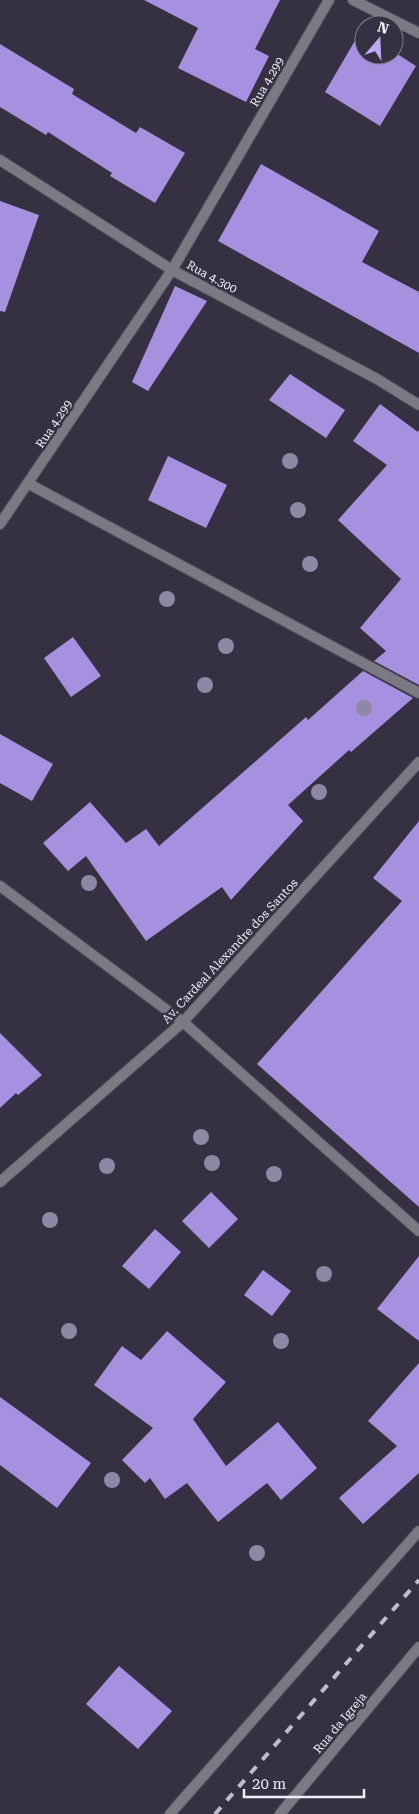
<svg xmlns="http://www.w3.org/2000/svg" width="419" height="1814" viewBox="0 0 419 1814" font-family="'Roboto Serif',serif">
  <rect width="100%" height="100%" fill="#353142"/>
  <!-- building -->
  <path fill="#a690df" d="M 144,0 L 280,0 L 255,49 L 269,56 L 246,102 L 178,68 L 198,28 Z
    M 360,32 L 364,34 L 364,55 L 394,55 L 394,52 L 416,66 L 380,126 L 325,92 Z
    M 0,44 L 74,89 L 72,94 L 136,133 L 140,127 L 185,153 L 155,203 L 110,176 L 112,173 L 48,132 L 46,135 L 0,107 Z
    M 261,164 L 379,231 L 362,262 L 419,292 L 419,353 L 218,241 Z
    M 0,201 L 39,215 L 5,312 L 0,311 Z
    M 175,286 L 207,301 L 148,391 L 132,382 Z
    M 290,374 L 345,410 L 326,438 L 269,400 Z
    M 380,404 L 418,432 L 419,430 L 419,685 L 374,661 L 386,651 L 360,628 L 401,579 L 338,520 L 387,465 L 353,441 Z
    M 168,456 L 227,485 L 206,528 L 148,500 Z
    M 73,637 L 101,676 L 71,697 L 44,658 Z
    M 363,671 L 413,698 L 351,752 L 349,750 L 288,805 L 303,821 L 231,900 L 222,887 L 146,941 L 86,856 L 68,871 L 43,843 L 90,802 L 126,843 L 146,829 L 159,846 L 306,717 L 308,720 Z
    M 0,734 L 53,764 L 32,801 L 0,783 Z
    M 419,821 L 419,1207 L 257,1064 L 402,901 L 373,878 Z
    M 0,1033 L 42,1075 L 18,1095 L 16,1093 L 0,1108 Z
    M 211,1192 L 238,1219 L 209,1248 L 182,1221 Z
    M 155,1229 L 181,1252 L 149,1289 L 122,1266 Z
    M 419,1256 L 419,1341 L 377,1309 Z
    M 263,1270 L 291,1291 L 272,1316 L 244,1295 Z
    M 167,1331 L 226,1382 L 193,1419 L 226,1466 L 278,1422 L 317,1468 L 281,1500 L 267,1483 L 218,1522 L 187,1483 L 165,1499 L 150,1478 L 145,1483 L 122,1460 L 153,1428 L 94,1385 L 122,1346 L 141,1360 Z
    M 419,1363 L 419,1473 L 363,1524 L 339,1498 L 397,1446 L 368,1421 Z
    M 0,1397 L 91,1463 L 57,1508 L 0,1465 Z
    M 119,1666 L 172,1711 L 138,1749 L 86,1704 Z"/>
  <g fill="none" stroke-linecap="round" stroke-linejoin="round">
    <!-- minor casing -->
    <g stroke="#534f5f" stroke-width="12">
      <path id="minor" d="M 353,0 L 419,33
        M 0,160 L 172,270 L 377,379 L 419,405
        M 29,484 L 419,693
        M 0,524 L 172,270 L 329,0
        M 0,886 L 183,1022 L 419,1231
        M 0,1182 L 183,1022
        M 170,1814 L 419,1531
        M 280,1814 L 419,1647"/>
    </g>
    <!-- tertiary casing -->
    <g stroke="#534f5f" stroke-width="12">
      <path id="tertiary" d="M 183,1022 L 419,762"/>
    </g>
    <!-- minor -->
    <use href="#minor" stroke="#7b7982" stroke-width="10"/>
    <!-- tertiary -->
    <use href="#tertiary" stroke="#7b7982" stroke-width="10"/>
    <!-- rail -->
    <path stroke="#c0bdca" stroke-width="4" stroke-dasharray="9 9" stroke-linecap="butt" d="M 215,1814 L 419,1580"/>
  </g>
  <!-- trees -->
  <g fill="#8e87a6">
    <circle cx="290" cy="461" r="8"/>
    <circle cx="298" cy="510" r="8"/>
    <circle cx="310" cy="564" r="8"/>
    <circle cx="167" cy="599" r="8"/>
    <circle cx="226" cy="646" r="8"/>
    <circle cx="205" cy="685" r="8"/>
    <circle cx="364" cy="708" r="8"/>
    <circle cx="319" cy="792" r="8"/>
    <circle cx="89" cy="883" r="8"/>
    <circle cx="201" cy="1137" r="8"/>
    <circle cx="212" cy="1163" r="8"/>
    <circle cx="107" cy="1166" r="8"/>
    <circle cx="274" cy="1174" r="8"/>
    <circle cx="50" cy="1220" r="8"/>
    <circle cx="324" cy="1274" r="8"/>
    <circle cx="69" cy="1331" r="8"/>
    <circle cx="281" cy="1341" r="8"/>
    <circle cx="112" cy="1480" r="8"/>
    <circle cx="257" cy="1553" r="8"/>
  </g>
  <g text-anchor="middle" stroke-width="5" stroke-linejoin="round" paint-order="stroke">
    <!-- street labels -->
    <g font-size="12" fill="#f0eef9" stroke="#353142">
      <text transform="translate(267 82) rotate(-60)" y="4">Rua 4.299</text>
      <text transform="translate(212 277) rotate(28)" y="4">Rua 4.300</text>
      <text transform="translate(54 424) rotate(-56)" y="4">Rua 4.299</text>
      <text transform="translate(230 951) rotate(-47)" y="4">Av. Cardeal Alexandre dos Santos</text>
      <text transform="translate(340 1723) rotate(-50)" y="4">Rua da Igreja</text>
    </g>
  </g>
  <!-- north arrow -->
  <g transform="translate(379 40) rotate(19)"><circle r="24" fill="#353142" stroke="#807d8b"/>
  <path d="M0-4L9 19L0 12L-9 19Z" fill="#bda9f5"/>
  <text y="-8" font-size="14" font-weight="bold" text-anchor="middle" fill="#f0eef9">N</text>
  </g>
  <!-- scale -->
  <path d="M244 1789v8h120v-8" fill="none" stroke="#f0eef9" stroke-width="2.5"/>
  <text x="252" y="1789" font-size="15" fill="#f0eef9" stroke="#353142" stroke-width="4" paint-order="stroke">20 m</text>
</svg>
